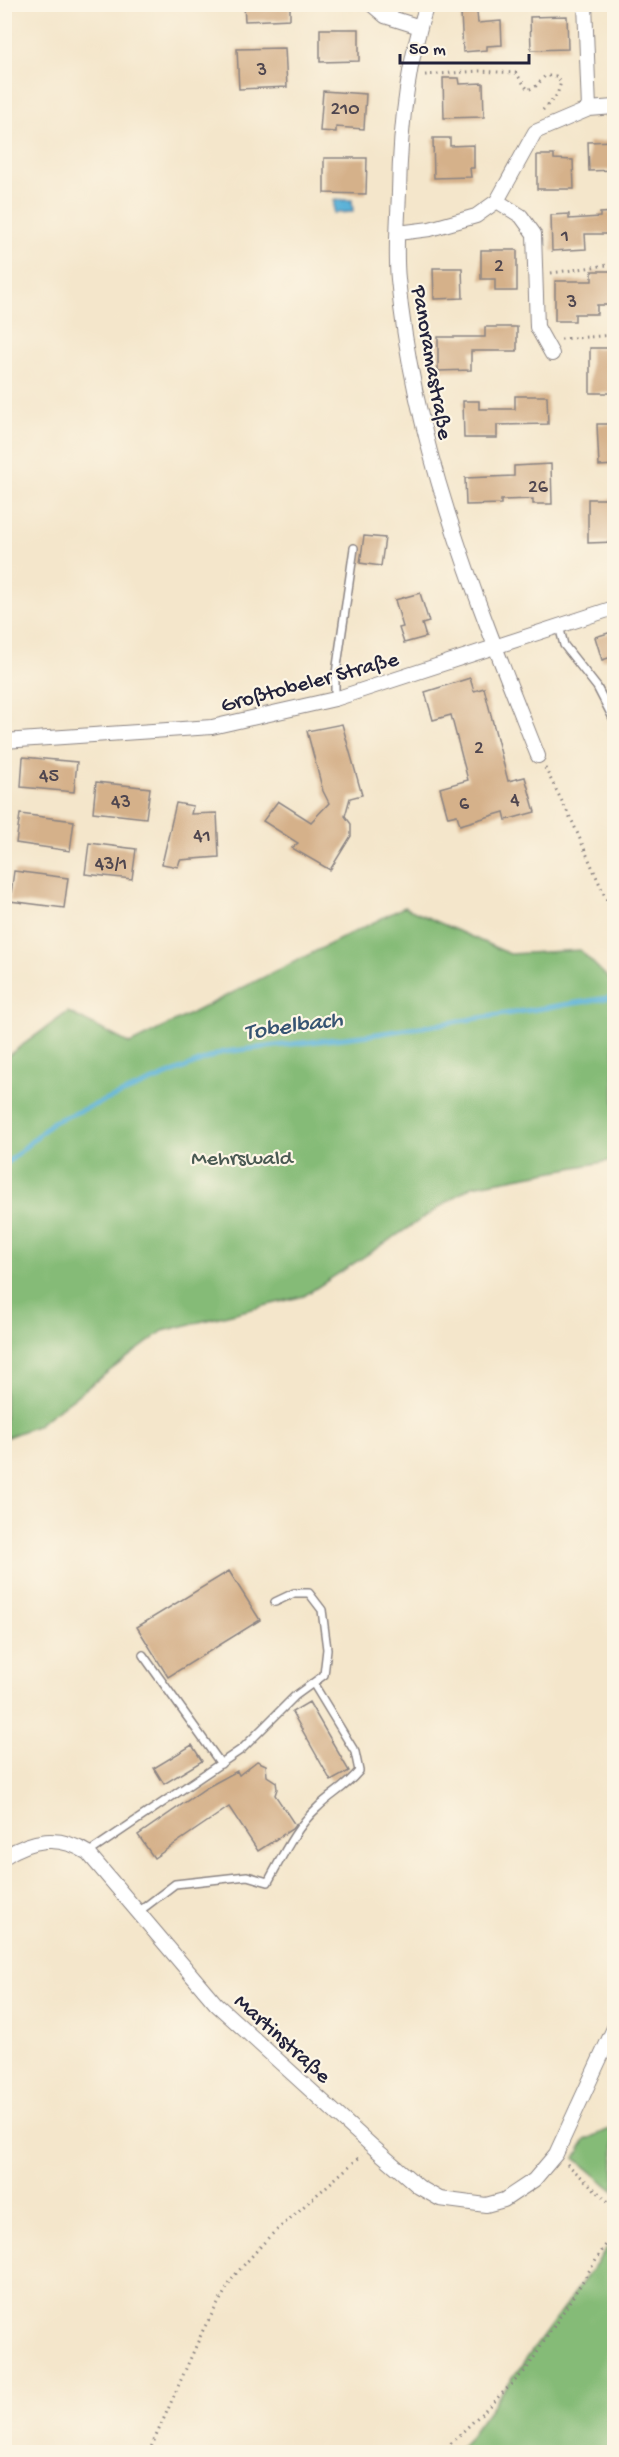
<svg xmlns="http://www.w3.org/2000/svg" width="619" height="2457" viewBox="0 0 619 2457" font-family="'Gochi Hand',sans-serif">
  <rect width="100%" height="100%" fill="#fcf5e5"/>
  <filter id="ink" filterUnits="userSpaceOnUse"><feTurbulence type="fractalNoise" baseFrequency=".0167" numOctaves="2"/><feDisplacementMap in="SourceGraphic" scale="12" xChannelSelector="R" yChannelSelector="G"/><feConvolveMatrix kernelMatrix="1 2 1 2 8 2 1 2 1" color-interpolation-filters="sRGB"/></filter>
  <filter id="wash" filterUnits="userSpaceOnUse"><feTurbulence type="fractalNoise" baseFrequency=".008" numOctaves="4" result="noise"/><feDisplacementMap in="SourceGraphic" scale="24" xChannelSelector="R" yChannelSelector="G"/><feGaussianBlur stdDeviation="1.35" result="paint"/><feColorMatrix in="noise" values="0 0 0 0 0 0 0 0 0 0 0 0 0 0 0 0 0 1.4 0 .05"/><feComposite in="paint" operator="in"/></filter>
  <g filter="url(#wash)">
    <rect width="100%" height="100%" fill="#f4e6cb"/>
    <!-- forest -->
    <path fill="#85bb77" stroke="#546e59" stroke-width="1.5" d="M 404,907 L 510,954 L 580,950 L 614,984 L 614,1160 L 472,1186 L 304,1296 L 163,1331 L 36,1426 L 5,1438 L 5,1058 L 68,1012 L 130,1044 Z
      M 614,2127 L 614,2191 L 575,2158 L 585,2140 Z
      M 614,2239 L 614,2452 L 455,2452 L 467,2440 Z"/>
    <!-- water -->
    <path fill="#5bb2d8" stroke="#3e6a8a" stroke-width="1.5" d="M 334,200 L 352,200 L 353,212 L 334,213 Z"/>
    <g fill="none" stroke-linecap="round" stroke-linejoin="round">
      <!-- stream -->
      <path stroke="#5bb2d8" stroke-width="5" d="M 4,1166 L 53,1122 L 223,1052 L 370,1035 L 614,997"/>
    </g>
    <g id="blocks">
      <!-- building -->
      <path fill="#d5b18a" d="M 244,4 L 290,4 L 290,19 L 245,21 Z
        M 477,12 L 478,23 L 501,21 L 502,45 L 487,46 L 487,50 L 463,52 L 461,13 Z
        M 567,16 L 568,49 L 531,50 L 530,17 Z
        M 320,29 L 359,29 L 359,61 L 320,62 Z
        M 285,48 L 287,87 L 239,89 L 237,49 Z
        M 443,78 L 459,78 L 460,84 L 483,83 L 484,117 L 444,118 Z
        M 323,91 L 366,94 L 364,129 L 336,127 L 336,132 L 320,131 Z
        M 433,138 L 450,138 L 450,146 L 474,145 L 474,168 L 470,168 L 471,177 L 434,178 Z
        M 615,141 L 615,170 L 589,171 L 588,142 Z
        M 537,155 L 554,155 L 554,159 L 573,160 L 574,189 L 537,189 Z
        M 324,158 L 367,158 L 366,194 L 324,193 Z
        M 615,212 L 615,234 L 585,234 L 586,249 L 552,251 L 551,215 L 569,214 L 569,219 L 600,217 L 600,213 Z
        M 481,250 L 517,250 L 517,291 L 495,291 L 495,279 L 481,279 Z
        M 433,268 L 462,268 L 463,298 L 434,299 Z
        M 592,271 L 615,271 L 615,305 L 597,305 L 597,314 L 575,314 L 575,321 L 555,321 L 555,281 L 592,281 Z
        M 485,327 L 517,327 L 517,351 L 471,351 L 471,370 L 438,371 L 438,337 L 485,337 Z
        M 590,348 L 615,348 L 615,393 L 590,393 Z
        M 515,396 L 547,396 L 548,424 L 497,425 L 497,438 L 464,438 L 463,401 L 479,401 L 479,409 L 515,409 Z
        M 597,424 L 615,424 L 615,465 L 599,466 Z
        M 551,464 L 552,504 L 533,504 L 533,499 L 501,500 L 501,504 L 466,505 L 465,478 L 514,476 L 514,466 Z
        M 588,499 L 615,499 L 615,542 L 588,543 Z
        M 364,536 L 385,538 L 381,566 L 360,563 Z
        M 420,593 L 429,622 L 422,624 L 426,637 L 404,643 L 399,628 L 403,627 L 395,600 Z
        M 615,631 L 615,656 L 602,660 L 595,637 Z
        M 470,678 L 474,691 L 484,688 L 508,781 L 525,777 L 535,812 L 506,820 L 504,812 L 460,825 L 457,815 L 448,817 L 440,788 L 468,780 L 451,715 L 433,720 L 425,692 Z
        M 342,724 L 362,795 L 350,798 L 345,816 L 351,824 L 351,836 L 330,870 L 292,848 L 298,843 L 263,821 L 278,801 L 311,822 L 329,803 L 323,791 L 307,731 Z
        M 23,757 L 77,762 L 74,792 L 21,787 Z
        M 96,782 L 150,788 L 146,818 L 93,812 Z
        M 176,803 L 193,806 L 191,814 L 217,813 L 219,857 L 180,860 L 178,867 L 162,864 Z
        M 20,814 L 74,821 L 70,851 L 16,843 Z
        M 89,843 L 136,849 L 132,879 L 85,874 Z
        M 14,871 L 68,878 L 64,908 L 10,901 Z
        M 229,1571 L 260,1620 L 168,1677 L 137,1627 Z
        M 309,1702 L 349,1771 L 331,1781 L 292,1712 Z
        M 192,1745 L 202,1761 L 164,1784 L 154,1768 Z
        M 257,1761 L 266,1765 L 267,1776 L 276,1782 L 277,1789 L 275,1795 L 295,1825 L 292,1829 L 258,1851 L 229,1807 L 154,1858 L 138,1835 L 206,1788 L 237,1771 L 239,1775 Z"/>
    </g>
  </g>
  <g filter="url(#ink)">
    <use href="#blocks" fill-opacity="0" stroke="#8b8483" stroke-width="1.5"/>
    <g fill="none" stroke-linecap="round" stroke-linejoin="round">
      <!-- lane casing -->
      <g stroke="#8b8483" stroke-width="10">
        <path id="lane" d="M 559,626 L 564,645 L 597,687 L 614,720
          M 335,699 L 335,680 L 354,548
          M 143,1655 L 221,1764
          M 88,1853 L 242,1749 L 295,1696 L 324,1675 L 327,1649 L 322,1610 L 309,1593 L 294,1593 L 275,1602
          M 137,1913 L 175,1884 L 247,1876 L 268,1882 C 282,1857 296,1827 317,1808 C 332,1793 344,1789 359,1771 L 355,1752 L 313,1683"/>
      </g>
      <!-- street casing -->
      <g stroke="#8b8483" stroke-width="16">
        <path id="street" d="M 371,4 L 385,16 L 420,27
          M 427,4 C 407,64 400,129 399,192 C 398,221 395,250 398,279 C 413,445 477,602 538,756
          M 585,4 L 589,109
          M 497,201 L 521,216 L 534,234 L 537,327 L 552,354
          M 398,233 L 430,229 L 476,216 L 497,201 L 535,132 L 589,109 L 614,107
          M 4,741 L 212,727 L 335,699 L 614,608
          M 4,1857 C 32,1839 59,1834 88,1853 L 216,2004 L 372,2146 L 419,2187 L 440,2199 L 486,2205 L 504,2200 L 534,2180 L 556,2154 L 614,2028"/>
      </g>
      <!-- path -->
      <path stroke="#8b8483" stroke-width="3" stroke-dasharray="1.5 4.5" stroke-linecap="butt" d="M 425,75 L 479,71 L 516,73 L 528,90 L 536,86 L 545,76 L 556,76 L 561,82 L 557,95 L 540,113
        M 551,273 L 614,264
        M 561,339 L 614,335
        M 545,768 L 573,823 L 614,917
        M 567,2164 L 614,2207
        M 149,2452 L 204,2328 L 234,2276 L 269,2237 L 362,2155
        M 442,2452 L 526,2370 L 614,2232"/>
      <!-- lane -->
      <use href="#lane" stroke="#fff" stroke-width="7"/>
      <!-- street -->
      <use href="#street" stroke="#fff" stroke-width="14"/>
    </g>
  </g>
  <g text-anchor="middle" stroke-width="4.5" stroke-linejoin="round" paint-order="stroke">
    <!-- number labels -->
    <g font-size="20" fill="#4f464f">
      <text x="262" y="75">3</text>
      <text x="345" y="114">210</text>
      <text x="565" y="241">1</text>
      <text x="499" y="271">2</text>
      <text x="572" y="307">3</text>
      <text x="538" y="492">26</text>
      <text x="479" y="753">2</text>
      <text x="49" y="781">45</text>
      <text x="515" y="805">4</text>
      <text x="121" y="807">43</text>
      <text x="464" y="809">6</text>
      <text x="202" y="841">41</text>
      <text x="111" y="869">43/1</text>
    </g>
    <!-- street labels -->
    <g font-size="22" fill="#22223b" stroke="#fcf5e5">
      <text transform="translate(434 362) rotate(80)" y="8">Panoramastraße</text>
      <text transform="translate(309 680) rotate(-15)" y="8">Großtobeler Straße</text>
      <text transform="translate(284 2037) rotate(42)" y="8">Martinstraße</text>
    </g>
    <!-- park labels -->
    <g font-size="22" fill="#4a5a53" stroke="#fcf5e5">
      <text x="242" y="1164">Mehrswald</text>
    </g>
    <!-- water labels -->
    <g font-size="24" font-style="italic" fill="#365472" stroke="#fcf5e5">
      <text transform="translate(293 1024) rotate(-8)" y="8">Tobelbach</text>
    </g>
  </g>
  <!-- margin -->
  <rect width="619" height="2457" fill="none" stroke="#fcf5e5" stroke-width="24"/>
  <!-- scale -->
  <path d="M400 54v9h129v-9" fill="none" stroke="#22223b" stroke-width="3"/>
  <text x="409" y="54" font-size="18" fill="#22223b" stroke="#fcf5e5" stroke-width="4.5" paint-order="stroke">50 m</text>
</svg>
